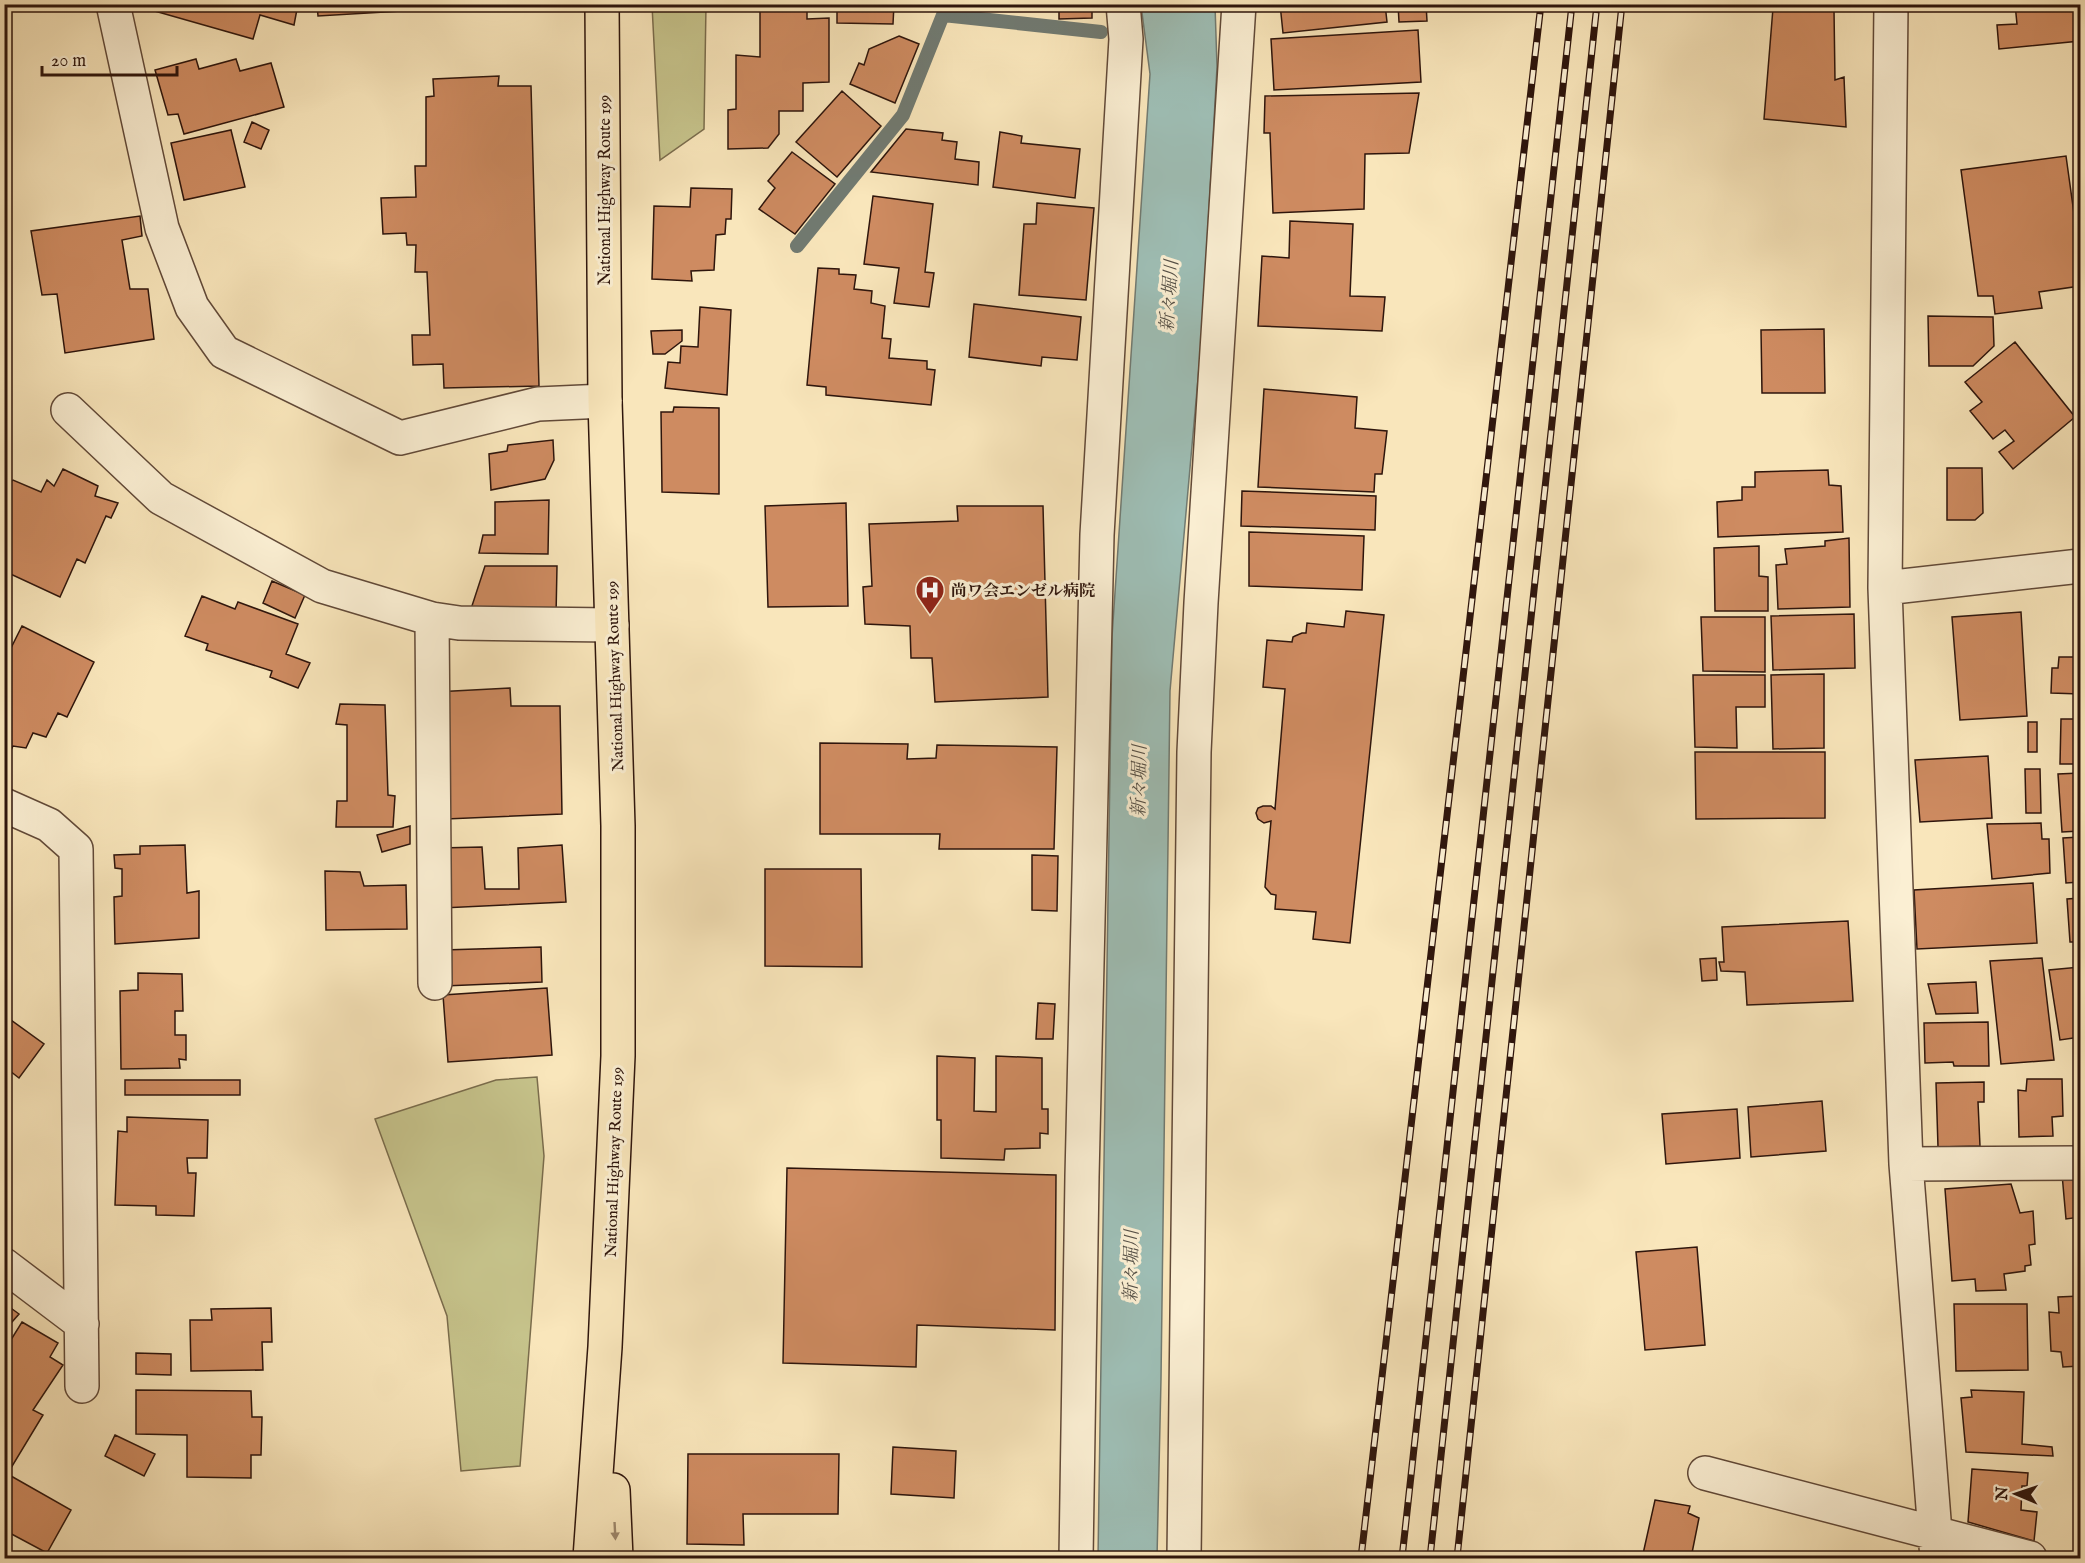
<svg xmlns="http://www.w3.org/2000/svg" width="2085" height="1563" viewBox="0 0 2085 1563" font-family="'IM FELL English','Noto Serif JP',serif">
  <rect width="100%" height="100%" fill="#f9e6bb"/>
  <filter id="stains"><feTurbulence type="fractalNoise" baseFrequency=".00333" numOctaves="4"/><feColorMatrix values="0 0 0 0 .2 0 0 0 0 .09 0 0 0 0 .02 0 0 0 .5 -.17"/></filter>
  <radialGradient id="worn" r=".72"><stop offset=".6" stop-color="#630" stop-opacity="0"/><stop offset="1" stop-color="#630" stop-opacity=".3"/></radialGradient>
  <!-- green -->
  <path fill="#c6c38b" stroke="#7a6c4c" stroke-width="1.5" d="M 652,5 L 706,5 L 704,129 L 660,160 Z
    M 537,1077 L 544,1156 L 520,1466 L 461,1471 L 447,1316 L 375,1119 L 496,1080 Z"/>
  <!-- water -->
  <path fill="#9ebeb5" stroke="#717a71" stroke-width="1.5" d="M 1141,5 L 1215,5 L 1217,67 L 1202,334 L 1170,691 L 1161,1379 L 1157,1558 L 1098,1558 L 1112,637 L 1150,74 Z"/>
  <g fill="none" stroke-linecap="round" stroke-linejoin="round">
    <!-- stream -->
    <path stroke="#717a71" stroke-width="14" d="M 797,246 L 903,115 L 943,15 L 1101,32"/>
  </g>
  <!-- building -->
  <path fill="#ce8b61" stroke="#2e150c" stroke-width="1.5" d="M 153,4 L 298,4 L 294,25 L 260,15 L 253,39 L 151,10 Z
    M 317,4 L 418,4 L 418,10 L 318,16 Z
    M 760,4 L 807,4 L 807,19 L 829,18 L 829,82 L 803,83 L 803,111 L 779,111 L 779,134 L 768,148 L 728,149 L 728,110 L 736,109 L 736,55 L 760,57 Z
    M 837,4 L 894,4 L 893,24 L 837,23 Z
    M 1059,4 L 1092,4 L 1092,18 L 1059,19 Z
    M 1280,4 L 1385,4 L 1387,22 L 1283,33 Z
    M 1398,4 L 1426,4 L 1427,21 L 1399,22 Z
    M 2015,4 L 2080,4 L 2080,41 L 1999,49 L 1997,25 L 2017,24 Z
    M 1773,8 L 1834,10 L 1835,80 L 1844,77 L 1846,127 L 1764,119 Z
    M 1418,30 L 1421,82 L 1274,90 L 1271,39 Z
    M 899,36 L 919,44 L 895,103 L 850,84 L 859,63 L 864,65 L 869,49 Z
    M 196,59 L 199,69 L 236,59 L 240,71 L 271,63 L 284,107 L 184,134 L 178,114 L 168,115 L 155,70 Z
    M 499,76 L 498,86 L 531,86 L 539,386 L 444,388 L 443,364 L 413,365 L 412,335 L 430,335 L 427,272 L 415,272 L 416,245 L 407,245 L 406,233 L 383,234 L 381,198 L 416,197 L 415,166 L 426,166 L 426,97 L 434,96 L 433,79 Z
    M 842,91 L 881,126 L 837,177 L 796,142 Z
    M 1419,93 L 1409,153 L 1365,154 L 1364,209 L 1273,213 L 1270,133 L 1264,133 L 1265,96 Z
    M 252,122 L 269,130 L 261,149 L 244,142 Z
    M 906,129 L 943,133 L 942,140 L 957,142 L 955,159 L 979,162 L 978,185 L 871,172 Z
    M 231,130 L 245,187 L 184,200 L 171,143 Z
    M 1000,132 L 1022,136 L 1021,143 L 1080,149 L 1075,198 L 993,187 Z
    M 792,152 L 835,184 L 795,234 L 759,209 L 775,188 L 768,181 Z
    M 2066,156 L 2080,257 L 2080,286 L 2039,292 L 2042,308 L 1995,314 L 1993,296 L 1978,296 L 1961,170 Z
    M 691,188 L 732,189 L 731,219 L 726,219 L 725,234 L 716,235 L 714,270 L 691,271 L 692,281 L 652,279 L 654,206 L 690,207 Z
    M 873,196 L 933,204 L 925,272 L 934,273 L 929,307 L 894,303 L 899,268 L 864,264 Z
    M 1037,203 L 1094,208 L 1086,300 L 1019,295 L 1024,224 L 1036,224 Z
    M 140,216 L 142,236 L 122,240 L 130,289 L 148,289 L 154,339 L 65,353 L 57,294 L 42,295 L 31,231 Z
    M 1290,221 L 1353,224 L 1350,296 L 1385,297 L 1382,331 L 1258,326 L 1262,256 L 1289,258 Z
    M 818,268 L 839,269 L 839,274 L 856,275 L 854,289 L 872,291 L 871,303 L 885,306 L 882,338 L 891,339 L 889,358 L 927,361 L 927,369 L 935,370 L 931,405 L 826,395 L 826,387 L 807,385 Z
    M 974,304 L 1081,317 L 1077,360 L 1042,357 L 1041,366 L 969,357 Z
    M 700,307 L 731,310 L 727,395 L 665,388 L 668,362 L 680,363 L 681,346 L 698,347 Z
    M 1928,316 L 1993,317 L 1994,346 L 1973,366 L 1929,366 Z
    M 1824,329 L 1825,393 L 1762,393 L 1761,330 Z
    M 682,330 L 682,341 L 665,354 L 653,354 L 651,331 Z
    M 2015,342 L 2075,417 L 2013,469 L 1999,452 L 2014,441 L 2005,430 L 1993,439 L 1970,411 L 1982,402 L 1965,382 Z
    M 1264,389 L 1357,397 L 1355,428 L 1387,431 L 1382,474 L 1375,474 L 1374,492 L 1258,487 Z
    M 674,407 L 719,408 L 719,494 L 662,492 L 661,412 L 673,412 Z
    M 553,440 L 554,460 L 545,479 L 491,490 L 489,454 L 507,451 L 508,445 Z
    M 1947,468 L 1982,468 L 1983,513 L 1975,520 L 1947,520 Z
    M 63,469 L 98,486 L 95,496 L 118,503 L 111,518 L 106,516 L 85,563 L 77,559 L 60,597 L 4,571 L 4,487 L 13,480 L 41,492 L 47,480 L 54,486 Z
    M 1828,470 L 1829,485 L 1841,486 L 1843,532 L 1718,537 L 1717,502 L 1742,500 L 1742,487 L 1755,487 L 1755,472 Z
    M 1242,491 L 1376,496 L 1375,530 L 1241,526 Z
    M 549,500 L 548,554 L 479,553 L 483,535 L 495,535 L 495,502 Z
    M 846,503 L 848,606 L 768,607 L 765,506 Z
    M 957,506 L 1043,506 L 1048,697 L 935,702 L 932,658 L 911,658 L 910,626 L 865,624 L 863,587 L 872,586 L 869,524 L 958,521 Z
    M 1249,532 L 1364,536 L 1362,590 L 1249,586 Z
    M 1849,538 L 1850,607 L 1778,609 L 1776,565 L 1787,564 L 1785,549 L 1825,546 L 1825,541 Z
    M 1759,546 L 1759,576 L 1768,577 L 1768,611 L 1715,611 L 1714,548 Z
    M 485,566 L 557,566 L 556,616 L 469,615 Z
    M 272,581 L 305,595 L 295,618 L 263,603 Z
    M 202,596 L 235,609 L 238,602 L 298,624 L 286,654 L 310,663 L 298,688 L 270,677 L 272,671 L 206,650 L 208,644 L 185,636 Z
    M 1346,611 L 1384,615 L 1350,943 L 1313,939 L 1316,912 L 1275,909 L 1276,895 L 1271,894 L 1265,887 L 1271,821 L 1264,823 L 1258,819 L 1256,813 L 1258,808 L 1263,806 L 1271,806 L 1275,809 L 1285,689 L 1263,687 L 1267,640 L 1292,642 L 1293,637 L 1295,636 L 1302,633 L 1306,633 L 1307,623 L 1344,627 Z
    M 2021,612 L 2027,716 L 1960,720 L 1952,617 Z
    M 1854,614 L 1855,668 L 1773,670 L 1771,616 Z
    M 1701,617 L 1765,617 L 1765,672 L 1703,671 Z
    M 22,626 L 94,662 L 67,717 L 58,713 L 46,737 L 33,733 L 26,748 L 13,746 L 4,764 L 4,662 Z
    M 2078,648 L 2080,648 L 2080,694 L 2051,693 L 2052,668 L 2058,668 L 2059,657 L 2077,657 Z
    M 1824,674 L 1824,748 L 1773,749 L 1771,675 Z
    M 1693,675 L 1765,675 L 1765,707 L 1736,707 L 1737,748 L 1695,747 Z
    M 510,688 L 511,706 L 560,706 L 562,814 L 446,819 L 435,692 Z
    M 340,704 L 385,705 L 388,795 L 395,796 L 393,827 L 336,827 L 337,801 L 347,801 L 347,725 L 336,724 Z
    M 2061,719 L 2080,719 L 2080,764 L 2060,764 Z
    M 2028,722 L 2037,722 L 2037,752 L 2028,752 Z
    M 820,743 L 908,744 L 907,759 L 936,758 L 937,745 L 1057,747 L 1054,849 L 939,849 L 940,834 L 820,834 Z
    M 1695,752 L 1825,752 L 1825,818 L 1696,819 Z
    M 1988,756 L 1992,818 L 1920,822 L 1915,760 Z
    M 2025,769 L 2040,769 L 2041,813 L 2026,813 Z
    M 2080,773 L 2080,831 L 2062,832 L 2058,774 Z
    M 2041,823 L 2042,839 L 2049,839 L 2050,873 L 1992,879 L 1987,824 Z
    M 410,826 L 410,844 L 382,852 L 377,835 Z
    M 2080,837 L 2080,882 L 2066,883 L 2063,838 Z
    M 185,845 L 187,893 L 199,891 L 199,938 L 115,944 L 114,897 L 122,896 L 122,869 L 115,868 L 114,855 L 140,854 L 140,846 Z
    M 562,845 L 566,902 L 442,908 L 439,848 L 482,847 L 485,889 L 519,889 L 518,848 Z
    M 1032,855 L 1058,856 L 1057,911 L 1032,910 Z
    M 765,869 L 861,869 L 862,967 L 765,966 Z
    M 325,871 L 360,872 L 364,886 L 406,885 L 407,929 L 326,930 Z
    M 2033,883 L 2037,943 L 1917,949 L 1914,890 Z
    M 2080,898 L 2080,942 L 2070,942 L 2067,899 Z
    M 1848,921 L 1853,1001 L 1747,1005 L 1745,972 L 1721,971 L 1719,962 L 1724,962 L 1722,927 Z
    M 541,947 L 542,982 L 444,986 L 443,950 Z
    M 1716,958 L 1717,980 L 1702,981 L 1700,959 Z
    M 2042,958 L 2054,1060 L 2001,1064 L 1990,961 Z
    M 2080,967 L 2080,1037 L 2060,1040 L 2049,970 Z
    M 138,973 L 182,974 L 183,1011 L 175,1011 L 175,1035 L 186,1035 L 186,1060 L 179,1059 L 180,1068 L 121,1069 L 120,991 L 138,990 Z
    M 1976,982 L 1978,1013 L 1936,1014 L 1928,984 Z
    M 547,988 L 552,1055 L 448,1062 L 443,995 Z
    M 1038,1003 L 1055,1004 L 1053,1039 L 1036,1039 Z
    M 4,1015 L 44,1044 L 19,1078 L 10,1071 L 4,1078 Z
    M 1988,1022 L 1989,1066 L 1954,1066 L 1953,1062 L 1925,1063 L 1924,1023 Z
    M 937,1056 L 975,1058 L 974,1111 L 996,1112 L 996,1056 L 1042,1058 L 1042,1109 L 1048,1109 L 1048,1134 L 1040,1133 L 1040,1148 L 1005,1149 L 1004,1160 L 941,1158 L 941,1120 L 937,1120 Z
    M 2027,1079 L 2062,1079 L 2063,1116 L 2052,1117 L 2053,1136 L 2019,1137 L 2018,1090 L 2026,1091 Z
    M 125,1080 L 240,1080 L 240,1095 L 125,1095 Z
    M 1984,1082 L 1984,1102 L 1978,1102 L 1980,1146 L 1938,1147 L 1936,1083 Z
    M 1822,1101 L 1826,1151 L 1751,1157 L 1748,1107 Z
    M 1737,1109 L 1740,1158 L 1666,1164 L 1662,1114 Z
    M 127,1117 L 208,1120 L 207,1158 L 187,1158 L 188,1173 L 196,1173 L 194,1216 L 156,1215 L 156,1206 L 115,1205 L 118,1131 L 127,1132 Z
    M 787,1168 L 1056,1175 L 1055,1330 L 917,1325 L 916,1367 L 783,1363 Z
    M 2080,1173 L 2080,1226 L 2080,1217 L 2066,1219 L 2062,1174 Z
    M 2011,1184 L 2020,1213 L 2033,1211 L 2035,1244 L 2029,1245 L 2031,1265 L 2025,1266 L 2025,1271 L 2004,1274 L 2006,1290 L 1976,1291 L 1975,1279 L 1952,1281 L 1945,1189 Z
    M 1697,1247 L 1705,1345 L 1645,1350 L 1636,1252 Z
    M 2080,1296 L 2080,1366 L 2063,1367 L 2061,1352 L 2051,1351 L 2049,1312 L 2059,1313 L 2058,1297 Z
    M 4,1303 L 19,1314 L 4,1331 Z
    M 1954,1304 L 2027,1304 L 2028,1370 L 1956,1371 Z
    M 271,1308 L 272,1342 L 262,1342 L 263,1370 L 191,1371 L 190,1320 L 212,1320 L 211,1309 Z
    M 22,1322 L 58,1343 L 50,1357 L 63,1365 L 33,1410 L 43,1415 L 11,1468 L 4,1464 L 4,1351 Z
    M 136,1353 L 171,1354 L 171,1375 L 136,1374 Z
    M 136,1390 L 251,1391 L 252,1417 L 262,1417 L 261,1455 L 251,1455 L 251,1478 L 187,1477 L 187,1435 L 136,1434 Z
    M 1971,1390 L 2024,1392 L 2022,1444 L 2052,1447 L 2053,1456 L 1966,1452 L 1961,1398 L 1972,1397 Z
    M 115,1435 L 155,1454 L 144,1476 L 105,1456 Z
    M 893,1447 L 956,1451 L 954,1498 L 891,1494 Z
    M 688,1454 L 839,1454 L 838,1514 L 743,1514 L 744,1545 L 687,1544 Z
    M 1972,1469 L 2028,1473 L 2027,1486 L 2022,1486 L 2021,1510 L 2037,1512 L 2034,1541 L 1968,1522 Z
    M 4,1472 L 71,1510 L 47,1553 L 4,1530 Z
    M 1655,1500 L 1690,1506 L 1688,1513 L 1699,1518 L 1691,1558 L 1665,1558 L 1643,1554 Z
    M 1872,1554 L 1872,1558 L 1835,1558 L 1835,1555 Z
    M 1877,1554 L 1908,1554 L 1908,1558 L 1877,1558 Z"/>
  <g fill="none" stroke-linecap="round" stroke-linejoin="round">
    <!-- street casing -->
    <g stroke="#614938" stroke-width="36">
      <path id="street" d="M 113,4 L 162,228 L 192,307 L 224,352 L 400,438 L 538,404 L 605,401
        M 1891,4 L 1885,588 L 1906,1164 L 1937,1558
        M 68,410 L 161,498 L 322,586 L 432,619 L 459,623 L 612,625
        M 1885,588 L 2080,566
        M 432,619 L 435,983
        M 4,805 L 49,825 L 76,849 L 82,1386
        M 1906,1164 L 2080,1163
        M 4,1265 L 82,1324
        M 1705,1473 L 2030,1558
        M 1076,1558 L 1082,1177 L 1097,535 L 1126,39 L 1123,4
        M 1184,1558 L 1194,752 L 1201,603 L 1239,4"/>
    </g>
    <!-- highway casing -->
    <g stroke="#2e150c" stroke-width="36">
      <path id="highway" d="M 613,1490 L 616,1558
        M 590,1558 L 605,1347 L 618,1056 L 618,826 L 605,401 L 602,4"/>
    </g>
    <!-- street -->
    <use href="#street" stroke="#fbefd3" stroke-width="33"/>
    <!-- highway -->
    <use href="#highway" stroke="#f9e6bb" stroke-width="33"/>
    <!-- rail casing -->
    <g stroke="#2e150c" stroke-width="7">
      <path id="rail" d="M 1361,1558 L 1541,4
        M 1402,1558 L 1572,4
        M 1430,1558 L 1597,4
        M 1457,1558 L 1622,4"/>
    </g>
    <!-- rail -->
    <use href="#rail" stroke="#fbefd3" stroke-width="4.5" stroke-dasharray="14" stroke-linecap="butt"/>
  </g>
  <!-- one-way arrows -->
  <defs><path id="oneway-solid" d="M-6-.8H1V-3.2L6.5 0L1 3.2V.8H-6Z" transform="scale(1.5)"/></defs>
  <use fill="#9e886c" href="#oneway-solid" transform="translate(615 1531) rotate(87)"/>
  <!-- icons -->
  <defs>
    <g id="hospital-pin" transform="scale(1.5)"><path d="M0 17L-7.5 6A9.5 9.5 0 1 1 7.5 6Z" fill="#8f2418" stroke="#fbefd3"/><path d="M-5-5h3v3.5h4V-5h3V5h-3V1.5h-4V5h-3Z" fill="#fff"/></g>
  </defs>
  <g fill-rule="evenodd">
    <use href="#hospital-pin" x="930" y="590"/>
  </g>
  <g text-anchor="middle" stroke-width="6" stroke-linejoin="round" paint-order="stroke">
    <!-- street labels -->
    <g font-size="16" fill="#2e150c" stroke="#fbefd3">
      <text transform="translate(604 190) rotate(-90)" y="6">National Highway Route 199</text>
      <text transform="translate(614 676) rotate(-92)" y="6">National Highway Route 199</text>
      <text transform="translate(613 1162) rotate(-88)" y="6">National Highway Route 199</text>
    </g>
    <!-- poi labels -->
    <g font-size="16" font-weight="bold" fill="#2e150c" stroke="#fbefd3" text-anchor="start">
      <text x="951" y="596">尚ワ会エンゼル病院</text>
    </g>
    <!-- water labels -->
    <g font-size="18" font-style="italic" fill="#555047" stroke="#fbefd3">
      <text transform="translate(1169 296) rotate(-86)" y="6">新々堀川</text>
      <text transform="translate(1139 781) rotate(-89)" y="6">新々堀川</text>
      <text transform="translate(1131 1266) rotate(-89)" y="6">新々堀川</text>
    </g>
  </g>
  <!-- margin -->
  <rect width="2085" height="1563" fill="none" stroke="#f9e6bb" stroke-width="24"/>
  <rect x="6" y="6" width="2073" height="1551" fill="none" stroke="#2e150c" stroke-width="3"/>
  <rect x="12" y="12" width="2061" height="1539" fill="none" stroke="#2e150c" stroke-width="1.5"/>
  <!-- north arrow -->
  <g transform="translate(2016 1494) rotate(272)" stroke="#fbefd3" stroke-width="4.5" paint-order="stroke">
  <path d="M0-4.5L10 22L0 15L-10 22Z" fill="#2e150c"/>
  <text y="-9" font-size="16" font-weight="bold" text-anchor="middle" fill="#2e150c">N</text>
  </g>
  <!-- scale -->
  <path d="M42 66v9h135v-9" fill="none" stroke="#2e150c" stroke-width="3"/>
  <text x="51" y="66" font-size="18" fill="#2e150c" stroke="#fbefd3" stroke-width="4.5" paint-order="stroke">20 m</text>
  <rect width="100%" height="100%" filter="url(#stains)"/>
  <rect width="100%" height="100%" fill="url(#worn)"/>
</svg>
